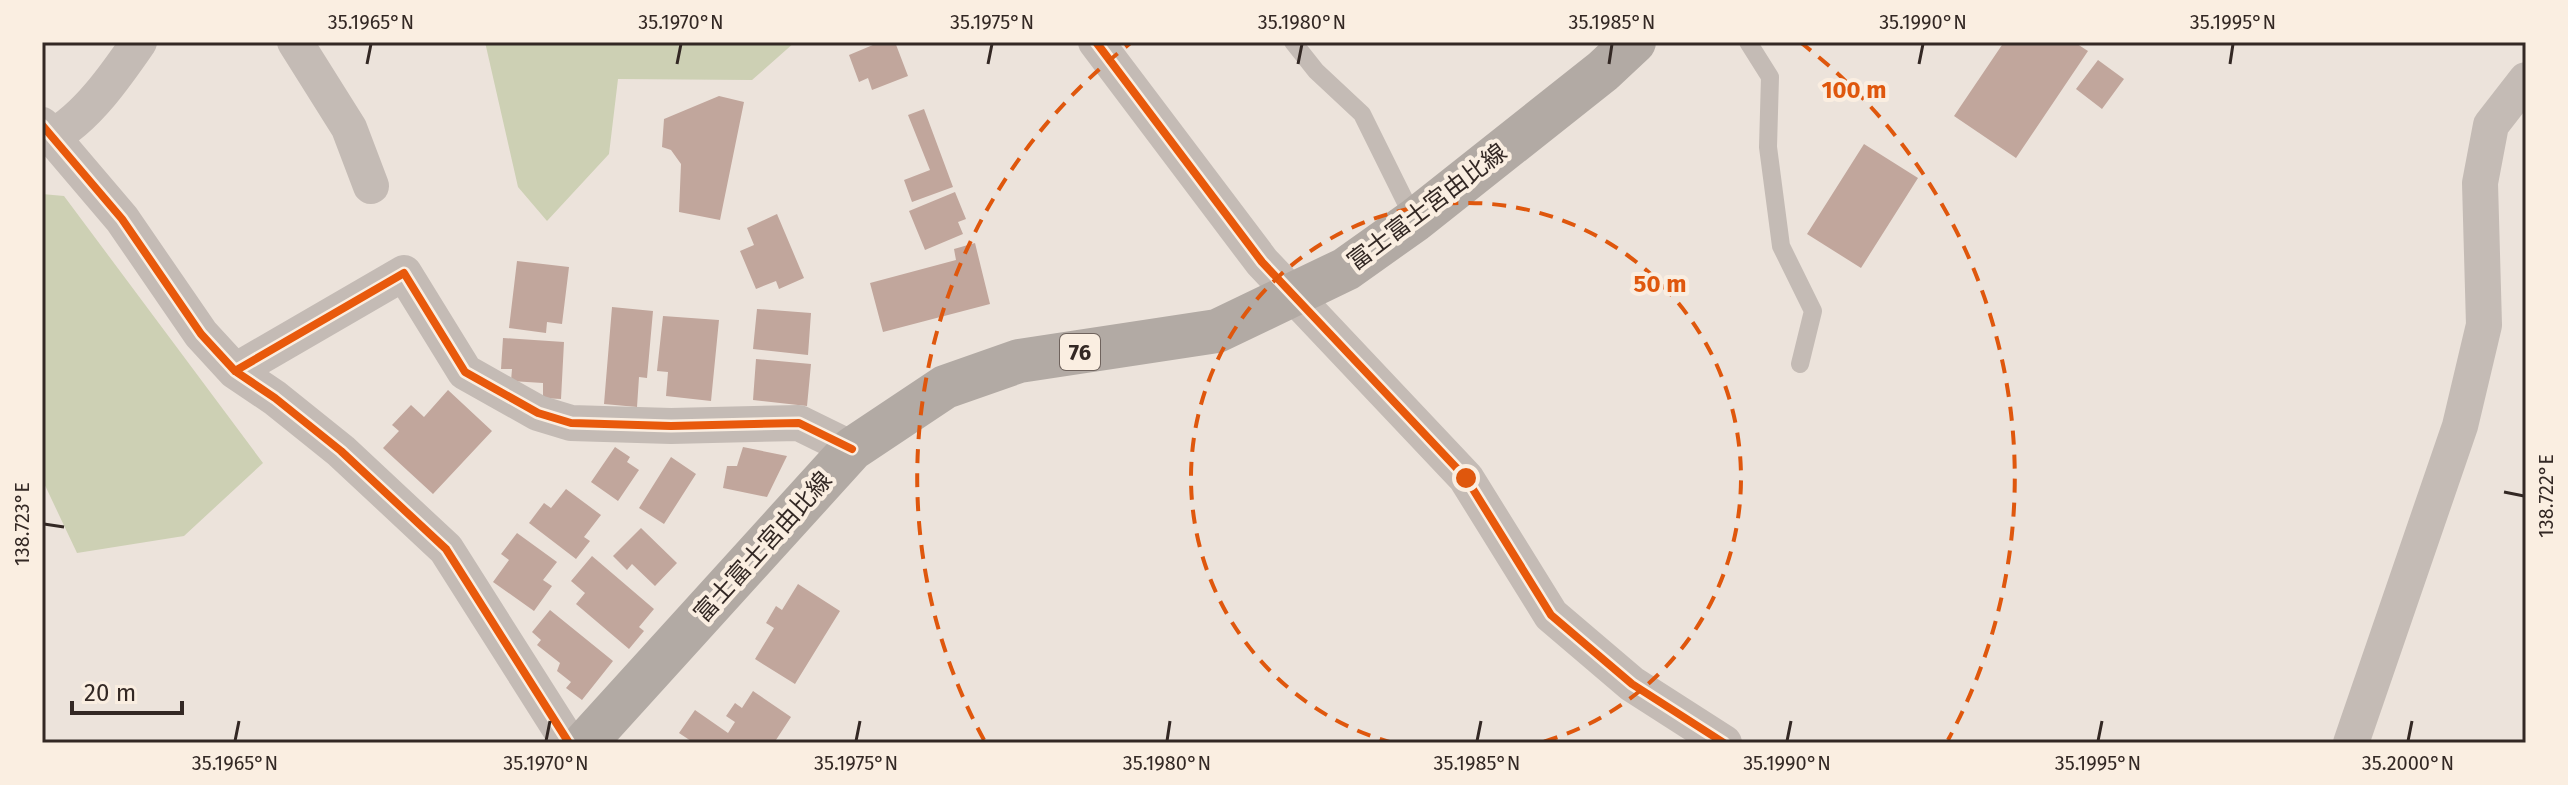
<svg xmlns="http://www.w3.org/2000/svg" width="2568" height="785" viewBox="0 0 2568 785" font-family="'Fira Sans','Noto Sans JP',sans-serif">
  <rect width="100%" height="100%" fill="#ece3db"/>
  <!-- green -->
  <path fill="#cdd0b4" d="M 485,42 L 795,42 L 752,80 L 618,79 L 609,154 L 547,221 L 518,187 Z
    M 42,194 L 64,196 L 263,463 L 184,536 L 77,553 L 42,479 Z"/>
  <!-- building -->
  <path fill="#c1a69c" d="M 880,42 L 895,42 L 908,76 L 872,90 L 868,78 L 859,82 L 849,55 Z
    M 2004,42 L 2074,42 L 2088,51 L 2016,158 L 1954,116 Z
    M 2098,60 L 2124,79 L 2102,109 L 2076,89 Z
    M 719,96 L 744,102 L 720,220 L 679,212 L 681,164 L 671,150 L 662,147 L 664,119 Z
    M 924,109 L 953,187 L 912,202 L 904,180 L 930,170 L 908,115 Z
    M 1864,144 L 1918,178 L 1861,268 L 1807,234 Z
    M 955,192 L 966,219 L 958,222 L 963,234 L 925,250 L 909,211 Z
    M 777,214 L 804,278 L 779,289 L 776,281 L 756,289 L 740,251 L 754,245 L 747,228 Z
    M 975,243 L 990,304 L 883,332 L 870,283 L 956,260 L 954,249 Z
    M 517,261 L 569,267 L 562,324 L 547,322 L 546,333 L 509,328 Z
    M 612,307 L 653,311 L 647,378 L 639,377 L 637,407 L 604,404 Z
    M 757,309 L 811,313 L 808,355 L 753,349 Z
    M 663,316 L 719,320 L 711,401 L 666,396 L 668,372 L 657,371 Z
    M 503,338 L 564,342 L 561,399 L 543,398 L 543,383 L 511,381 L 512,369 L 501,369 Z
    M 756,359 L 811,364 L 807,406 L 753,400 Z
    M 448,390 L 492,431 L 433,494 L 383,448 L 399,431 L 392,425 L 411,405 L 424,417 Z
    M 615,447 L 630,457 L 627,462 L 639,470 L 618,501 L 591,482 Z
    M 743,447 L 787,456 L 767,497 L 723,488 L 727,466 L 737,466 Z
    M 671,457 L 696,474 L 664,524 L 639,508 Z
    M 566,489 L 601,515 L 584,537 L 590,541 L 576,559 L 529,523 L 544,503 L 551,508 Z
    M 641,528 L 677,563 L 655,586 L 632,564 L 627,570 L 613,556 Z
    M 517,533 L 557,562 L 543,580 L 552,586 L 534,611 L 493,582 L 509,560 L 501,554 Z
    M 592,556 L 654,609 L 639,627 L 644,631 L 629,649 L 576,604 L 585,593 L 571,581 Z
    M 798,584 L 840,611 L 795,684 L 755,659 L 774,628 L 766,623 L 776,606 L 782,610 Z
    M 550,610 L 613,661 L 582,700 L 566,688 L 571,682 L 557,671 L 560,663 L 537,645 L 541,640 L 532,632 Z
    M 753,691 L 791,717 L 774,743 L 694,743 L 679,733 L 695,710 L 728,733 L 735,722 L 726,716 L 735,703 L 742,708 Z"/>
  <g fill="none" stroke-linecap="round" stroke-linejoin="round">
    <!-- service -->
    <path stroke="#c4bbb5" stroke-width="18" d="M 1293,42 L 1316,71 L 1362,114 L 1414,219
      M 1748,42 L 1770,77 L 1768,147 L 1781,246 L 1813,311 L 1800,364"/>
    <!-- minor -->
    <path stroke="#c4bbb5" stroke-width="36" d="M 295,42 L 349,128 L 371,186
      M 1096,42 L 1262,262 L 1466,478 L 1551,615 L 1632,684 L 1724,743
      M 42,125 L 122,219 L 201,334 L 235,371 L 275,398 L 341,451 L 446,549 L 569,743
      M 51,137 C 86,119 117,74 139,42
      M 235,371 L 404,273 L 465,372 L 538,413 L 571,423 L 671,426 L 799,423 L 852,449
      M 2351,743 L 2460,426 L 2484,325 L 2480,183 L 2491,125 L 2526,80"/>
    <!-- primary -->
    <path stroke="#b2aaa4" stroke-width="44" d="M 585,743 L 852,449 L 945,387 L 1019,361 L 1217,331 L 1346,269 L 1415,220 L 1603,71 L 1634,42"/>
    <!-- cycleway casing -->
    <g stroke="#faeee1" stroke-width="13">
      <path id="cycleway" d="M 1096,42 L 1262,262 L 1466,478 L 1551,615 L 1632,684 L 1724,743
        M 42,125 L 122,219 L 201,334 L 235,371 L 275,398 L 341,451 L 446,549 L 569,743
        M 235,371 L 404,273 L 465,372 L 538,413 L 571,423 L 671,426 L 799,423 L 852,449"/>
    </g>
    <!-- cycleway -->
    <use href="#cycleway" stroke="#e8590c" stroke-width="8"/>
  </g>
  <!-- ticks -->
  <path fill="none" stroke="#332824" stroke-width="3" d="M 367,64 L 371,44M 677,64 L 681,44M 988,64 L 992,44M 1298,64 L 1302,44M 1609,64 L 1612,44M 1919,64 L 1923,44M 2230,64 L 2233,44M 2504,492 L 2524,496M 44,524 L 64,527M 235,741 L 239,721M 546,741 L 550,721M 856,741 L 860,721M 1167,741 L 1170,721M 1477,741 L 1481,721M 1787,741 L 1791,721M 2098,741 L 2102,721M 2408,741 L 2412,721"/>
  <!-- distance rings -->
  <g fill="none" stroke="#df570d" stroke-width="4" stroke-dasharray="14 10">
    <path d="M1393 743A275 275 0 1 1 1539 743"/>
    <path d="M984 740A549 549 0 0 1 1132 42M1800 42A549 549 0 0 1 1948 740"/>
  </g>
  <g text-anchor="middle" stroke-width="8" stroke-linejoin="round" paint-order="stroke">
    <!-- shield labels -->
    <rect fill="#faeee1" stroke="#6f635d" stroke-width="2" x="1060" y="334" width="40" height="36" rx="6"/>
    <g font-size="22" font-weight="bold" fill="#332824">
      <text x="1080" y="360">76</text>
    </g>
    <!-- street labels -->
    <g font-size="24" fill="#332824" stroke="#faeee1">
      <text transform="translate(1427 207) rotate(-37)" y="8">富士富士宮由比線</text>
      <text transform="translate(763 547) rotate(-48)" y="8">富士富士宮由比線</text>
    </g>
  </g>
  <circle cx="1466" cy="478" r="12" fill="#df570d" stroke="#faeee1" stroke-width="4"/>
  <g font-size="24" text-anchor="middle" font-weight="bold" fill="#df570d" stroke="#faeee1" stroke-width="8" stroke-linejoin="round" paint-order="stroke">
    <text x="1854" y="98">100 m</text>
    <text x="1660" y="292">50 m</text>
  </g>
  <!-- border -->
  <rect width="2568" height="785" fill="none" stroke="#faeee1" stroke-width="88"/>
  <!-- scale -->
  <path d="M72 701v12h110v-12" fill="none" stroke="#332824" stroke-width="4"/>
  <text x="84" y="701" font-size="24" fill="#332824" stroke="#faeee1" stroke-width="6" paint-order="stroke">20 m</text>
  <rect x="44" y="44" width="2480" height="697" fill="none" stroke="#332824" stroke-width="3"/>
  <g font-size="20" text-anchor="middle" fill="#332824">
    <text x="371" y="29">35.1965°N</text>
    <text x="681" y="29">35.1970°N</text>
    <text x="992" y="29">35.1975°N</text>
    <text x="1302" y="29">35.1980°N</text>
    <text x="1612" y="29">35.1985°N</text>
    <text x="1923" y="29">35.1990°N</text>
    <text x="2233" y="29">35.1995°N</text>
    <text transform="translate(2546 496) rotate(-90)" y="7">138.722°E</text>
    <text transform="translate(22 524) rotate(-90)" y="7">138.723°E</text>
    <text x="235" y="770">35.1965°N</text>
    <text x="546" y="770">35.1970°N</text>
    <text x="856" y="770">35.1975°N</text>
    <text x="1167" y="770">35.1980°N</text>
    <text x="1477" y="770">35.1985°N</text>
    <text x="1787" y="770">35.1990°N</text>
    <text x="2098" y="770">35.1995°N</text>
    <text x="2408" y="770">35.2000°N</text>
  </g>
</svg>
